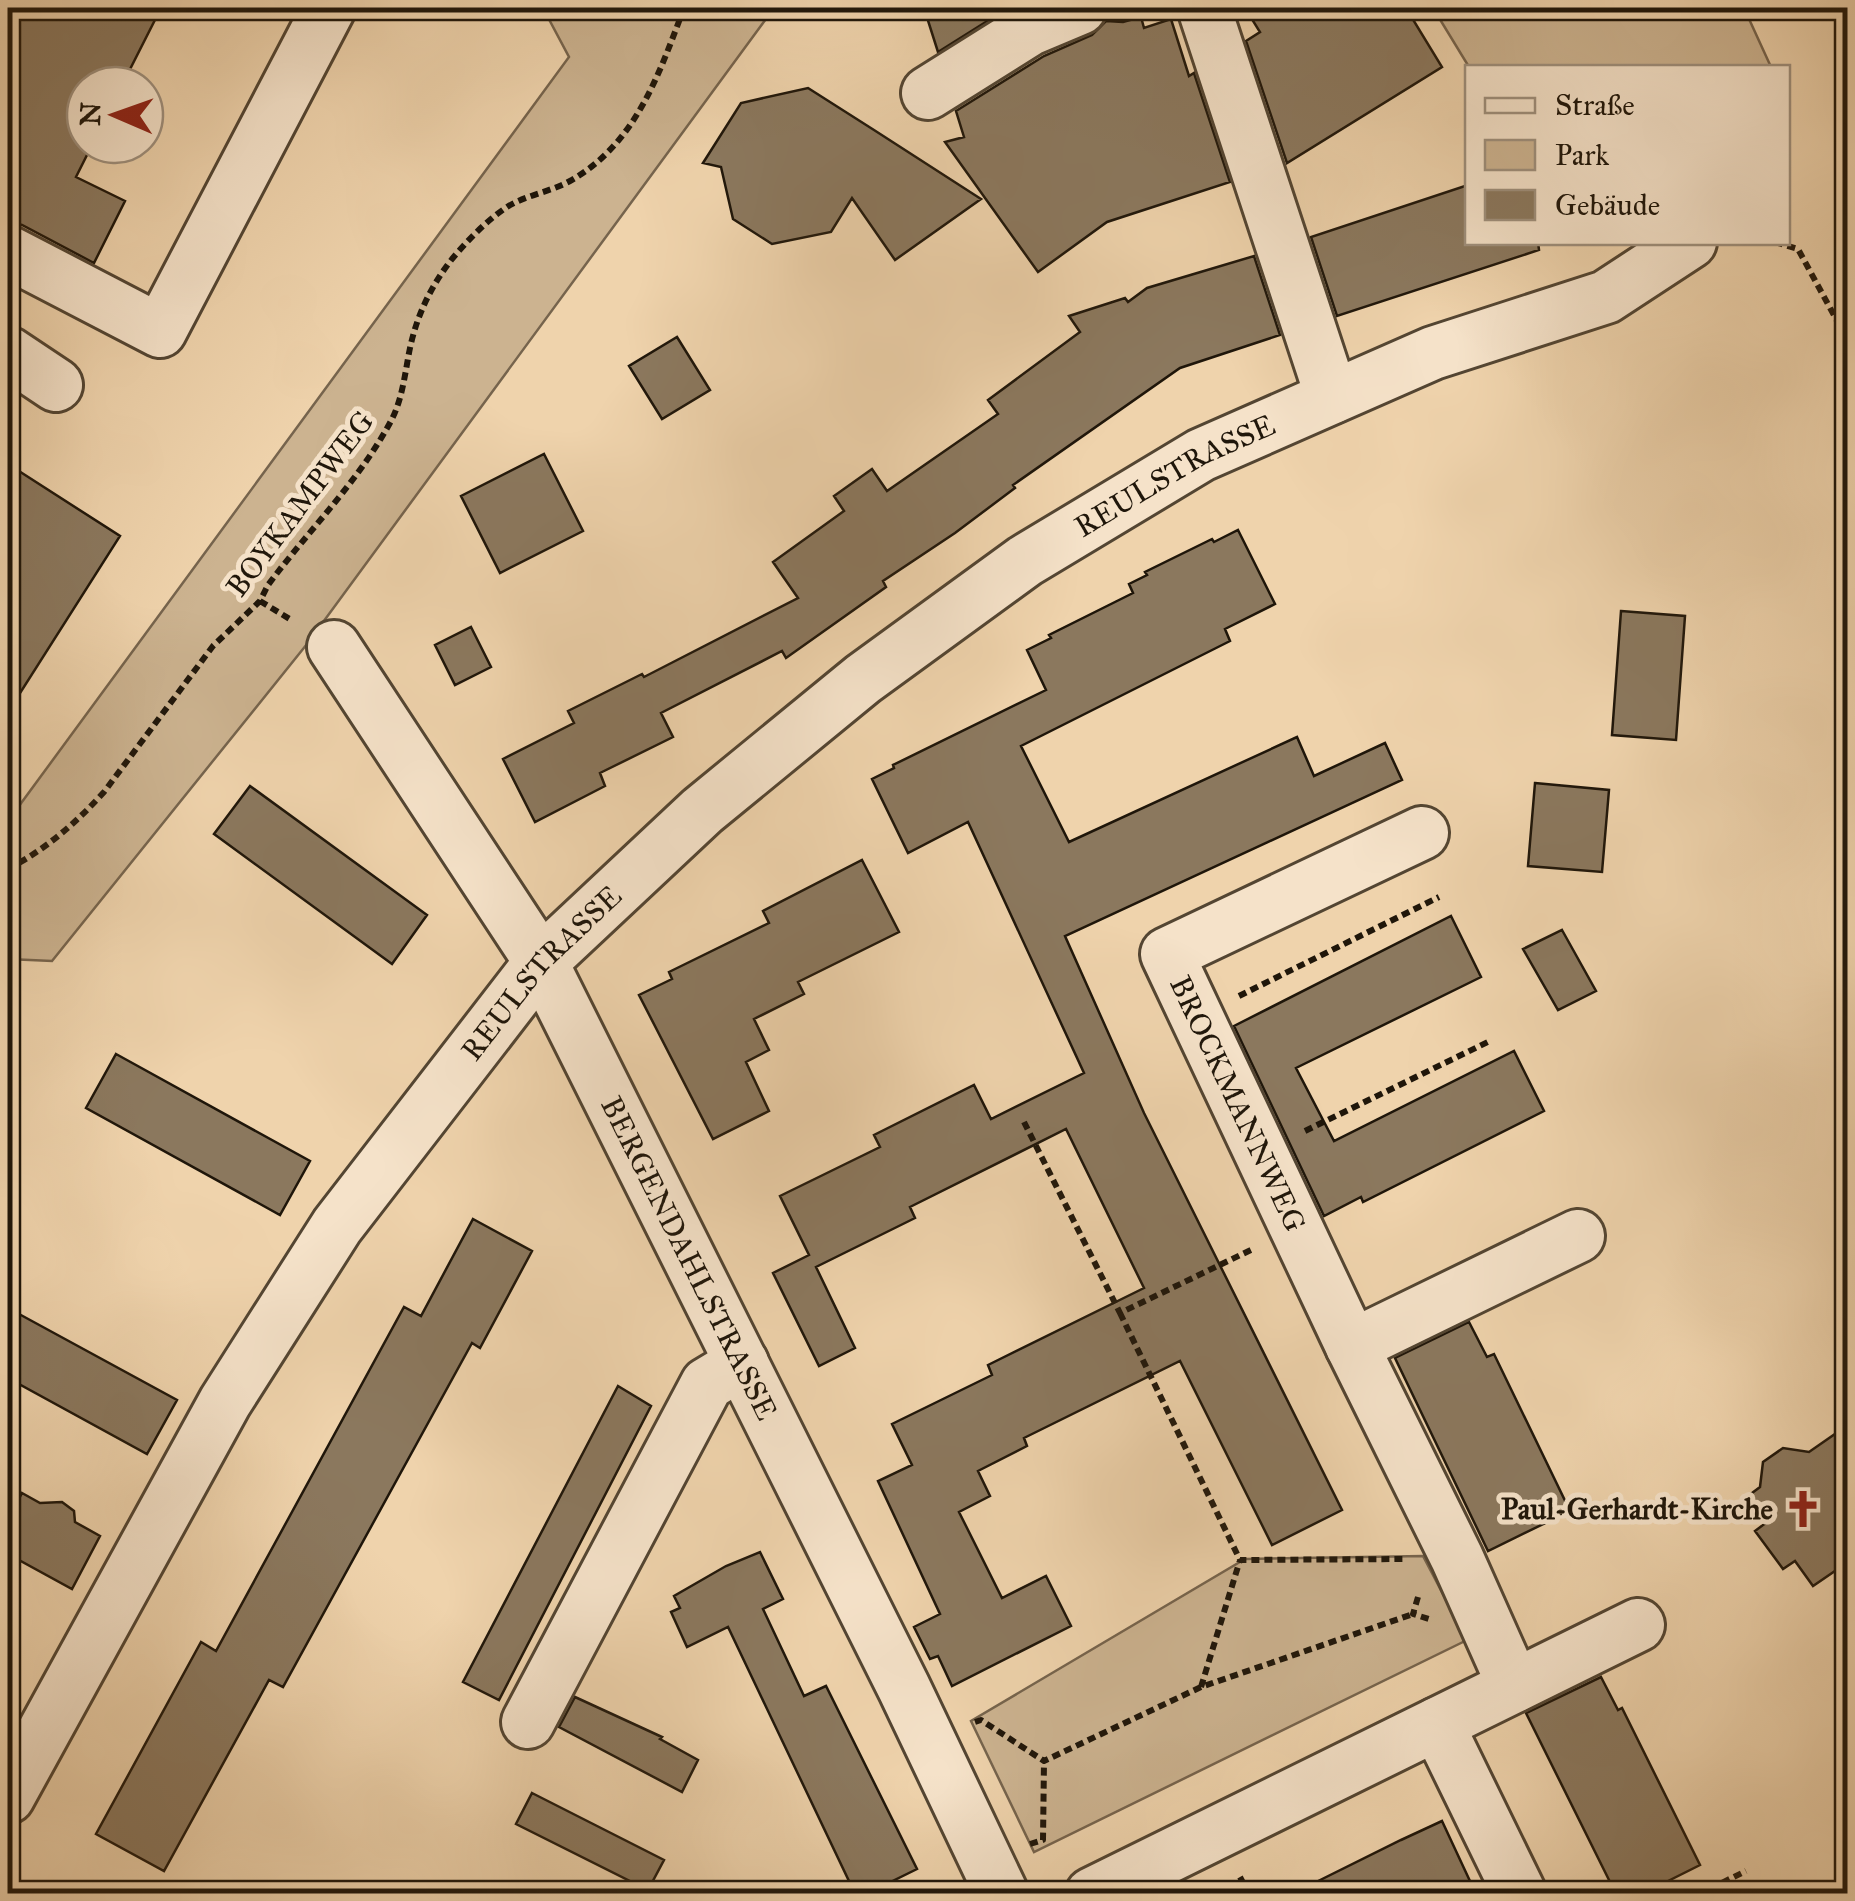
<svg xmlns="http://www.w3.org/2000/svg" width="1855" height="1901" viewBox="0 0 1855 1901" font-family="'IM FELL Great Primer',serif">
  <rect width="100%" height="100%" fill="#efd3ac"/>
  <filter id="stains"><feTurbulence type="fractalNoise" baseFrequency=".002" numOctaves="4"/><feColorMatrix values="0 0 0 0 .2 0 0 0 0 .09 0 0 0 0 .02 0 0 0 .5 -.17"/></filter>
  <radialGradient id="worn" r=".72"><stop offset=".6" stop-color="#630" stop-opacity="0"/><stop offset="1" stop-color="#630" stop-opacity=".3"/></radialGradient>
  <!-- green -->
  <path fill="#ccb390" stroke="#76644d" stroke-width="2.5" d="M 543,8 L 774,8 L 307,644 L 52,961 L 8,959 L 8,821 L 569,57 Z
    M 1433,8 L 1744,8 L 1771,67 L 1469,67 Z
    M 1423,1556 L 1467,1640 L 1034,1852 L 971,1721 L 1245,1559 Z"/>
  <!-- building -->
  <path fill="#8b785e" stroke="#1f160a" stroke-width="2.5" d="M 8,8 L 161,8 L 122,85 L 85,85 L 85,145 L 92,145 L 76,177 L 125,201 L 94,263 L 22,225 L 8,222 Z
    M 924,8 L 1008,8 L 938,52 Z
    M 1245,8 L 1406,8 L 1442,67 L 1287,163 L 1246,41 L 1260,32 Z
    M 1141,17 L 1144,28 L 1171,19 L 1189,76 L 1194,73 L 1230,182 L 1107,222 L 1038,272 L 945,142 L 964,137 L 956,111 L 1044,56 L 1092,35 L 1106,21 L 1123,22 Z
    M 808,88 L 874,130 L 981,199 L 895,260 L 852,198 L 831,232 L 772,244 L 733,219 L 721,167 L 703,163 L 741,103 Z
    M 1468,185 L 1468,242 L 1538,242 L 1539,250 L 1337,316 L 1311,237 Z
    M 1254,256 L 1280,335 L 1180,368 L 1013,485 L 1015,488 L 955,533 L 883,581 L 886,587 L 786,658 L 782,651 L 661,713 L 673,737 L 600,773 L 605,786 L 535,822 L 503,759 L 574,723 L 568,711 L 642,674 L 644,677 L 798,598 L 773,562 L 844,511 L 834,496 L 872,469 L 887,491 L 998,414 L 988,400 L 1080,332 L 1069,316 L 1125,298 L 1128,302 L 1147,288 Z
    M 677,337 L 710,390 L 662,419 L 629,366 Z
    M 544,454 L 583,531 L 500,573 L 461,496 Z
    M 8,464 L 120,536 L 8,712 Z
    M 1238,530 L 1275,604 L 1225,629 L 1230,641 L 1021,746 L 1069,842 L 1297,737 L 1314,776 L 1385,743 L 1402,780 L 1065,936 L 1144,1113 L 1342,1510 L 1272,1545 L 1180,1361 L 1024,1438 L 1027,1446 L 978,1471 L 990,1496 L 959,1512 L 1002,1598 L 1046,1576 L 1071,1626 L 952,1686 L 938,1656 L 930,1659 L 914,1627 L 940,1614 L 878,1481 L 912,1465 L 892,1424 L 992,1375 L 988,1365 L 1144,1288 L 1066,1129 L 910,1207 L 915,1218 L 816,1267 L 855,1348 L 819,1366 L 773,1273 L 809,1255 L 780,1196 L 880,1147 L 874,1135 L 974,1085 L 991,1119 L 1084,1073 L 968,822 L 908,853 L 872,779 L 894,768 L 893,765 L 1046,690 L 1027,650 L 1051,638 L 1049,635 L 1133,593 L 1129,584 L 1147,575 L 1145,572 L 1212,539 L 1214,542 Z
    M 1621,611 L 1685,616 L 1676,740 L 1612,735 Z
    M 471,627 L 491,667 L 455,685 L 435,645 Z
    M 1535,783 L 1609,790 L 1602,872 L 1528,866 Z
    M 250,786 L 427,915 L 392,964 L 214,834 Z
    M 862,860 L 899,932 L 798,982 L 804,994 L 754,1019 L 769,1050 L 746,1062 L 769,1111 L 713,1139 L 639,995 L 672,979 L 669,972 L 769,923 L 763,911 Z
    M 1451,916 L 1481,977 L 1296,1068 L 1334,1141 L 1514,1051 L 1544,1111 L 1363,1202 L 1361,1197 L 1324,1216 L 1234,1026 Z
    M 1562,930 L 1596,991 L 1558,1010 L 1523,949 Z
    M 116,1054 L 310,1161 L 280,1215 L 86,1108 Z
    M 473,1219 L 532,1251 L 480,1348 L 472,1343 L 283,1687 L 269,1680 L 164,1871 L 96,1834 L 201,1642 L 216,1651 L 404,1307 L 421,1316 Z
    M 8,1308 L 177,1400 L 147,1454 L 8,1378 Z
    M 1469,1322 L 1487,1357 L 1494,1354 L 1570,1511 L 1488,1551 L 1395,1358 Z
    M 618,1386 L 651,1406 L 499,1700 L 463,1682 Z
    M 1848,1425 L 1848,1562 L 1813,1586 L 1795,1561 L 1783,1569 L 1755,1531 L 1767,1522 L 1748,1496 L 1760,1487 L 1763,1462 L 1783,1448 L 1809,1452 Z
    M 22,1493 L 40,1503 L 62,1502 L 74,1511 L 75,1522 L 100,1536 L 72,1589 L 8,1554 L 8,1520 Z
    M 760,1552 L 783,1599 L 763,1609 L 804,1696 L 826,1686 L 917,1869 L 870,1892 L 849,1881 L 728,1627 L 687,1647 L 671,1612 L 680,1608 L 674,1596 L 726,1566 Z
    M 1601,1677 L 1618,1710 L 1622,1708 L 1700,1865 L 1642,1894 L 1616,1894 L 1526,1713 Z
    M 575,1697 L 662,1737 L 660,1739 L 698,1760 L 682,1792 L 559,1727 Z
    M 532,1793 L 664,1860 L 648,1890 L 516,1824 Z
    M 1442,1821 L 1476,1894 L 1292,1894 L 1401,1840 Z"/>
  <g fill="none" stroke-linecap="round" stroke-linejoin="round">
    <!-- minor casing -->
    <g stroke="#534532" stroke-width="58">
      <g id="minor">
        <path d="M 1204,8 L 1332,397"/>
        <path d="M 928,93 L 1030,29 L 1080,8"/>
        <path d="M 8,252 L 160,331 L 329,8"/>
        <path d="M 8,353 L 56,385"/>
        <path id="s1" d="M 334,647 L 541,962 L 904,1688 L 1002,1894"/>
        <path id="s2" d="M 1422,833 L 1167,954 L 1352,1346 L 1457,1558 L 1514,1686"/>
        <path d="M 1352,1346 L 1578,1236"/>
        <path d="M 528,1722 L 707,1384 L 742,1363"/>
        <path d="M 1437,1724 L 1520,1894"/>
        <path id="s3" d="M 8,1797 L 225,1402 L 337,1226 L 541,962 L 702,811 L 863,679 L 1025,561 L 1201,455 L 1433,353 L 1606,297 L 1690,242"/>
        <path d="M 1092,1894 L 1638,1625"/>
      </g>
    </g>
    <!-- path -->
    <path stroke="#1f160a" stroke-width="6" stroke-dasharray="8 5" stroke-linecap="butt" d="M 1775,242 L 1798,249 L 1848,341
      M 260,601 L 293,621
      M 8,869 C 46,849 75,824 104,792 L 213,646 L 260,601 L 268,585 C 308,531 359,481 391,421 C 403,398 405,372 410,348 C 417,315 431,286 452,259 C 468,240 486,221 507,207 C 526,195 550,192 570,181 C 636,144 659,74 684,8
      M 1239,996 L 1439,897
      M 1024,1122 L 1120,1313 L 1255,1248
      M 1305,1131 L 1492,1040
      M 1120,1313 L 1240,1560 L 1404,1559
      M 1418,1597 L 1413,1614 L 1432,1620
      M 1201,1687 L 1240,1560
      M 975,1722 L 981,1720 L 1044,1761 L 1201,1687 L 1413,1614
      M 1030,1844 L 1043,1840 L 1044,1761
      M 1240,1877 L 1249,1894
      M 1699,1894 L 1746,1871"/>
    <!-- minor -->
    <use href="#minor" stroke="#f5e2c9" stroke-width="52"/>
  </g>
  <!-- icons -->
  <defs>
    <g id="church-bare" transform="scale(3)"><path d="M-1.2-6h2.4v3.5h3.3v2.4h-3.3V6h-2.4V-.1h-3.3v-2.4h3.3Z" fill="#8f2418" stroke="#f5e2c9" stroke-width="2.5" paint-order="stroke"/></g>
  </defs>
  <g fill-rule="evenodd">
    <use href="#church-bare" x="1803" y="1509"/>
  </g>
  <g text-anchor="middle" stroke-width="10" stroke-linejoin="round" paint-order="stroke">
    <!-- street labels -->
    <g font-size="30" fill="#1f160a" stroke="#f5e2c9">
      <text dy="10" stroke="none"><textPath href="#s3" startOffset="1795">REULSTRASSE</textPath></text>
      <text transform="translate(300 504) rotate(-53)" y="10">BOYKAMPWEG</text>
      <text dy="10" stroke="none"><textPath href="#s3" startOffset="985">REULSTRASSE</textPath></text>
      <text dy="10" stroke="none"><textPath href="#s2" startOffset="448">BROCKMANNWEG</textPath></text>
      <text dy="10" stroke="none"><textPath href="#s1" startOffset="708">BERGENDAHLSTRASSE</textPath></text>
    </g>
    <!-- poi labels -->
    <g font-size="30" font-weight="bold" fill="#1f160a" stroke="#f5e2c9" text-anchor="end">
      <text x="1773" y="1519">Paul-Gerhardt-Kirche</text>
    </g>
  </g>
  <!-- margin -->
  <rect width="1855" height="1901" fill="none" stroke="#efd3ac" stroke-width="40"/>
  <rect x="10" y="10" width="1835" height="1881" fill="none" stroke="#1f160a" stroke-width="5"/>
  <rect x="20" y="20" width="1815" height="1861" fill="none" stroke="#1f160a" stroke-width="2.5"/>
  <!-- legend -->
  <rect x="1465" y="65" width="325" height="180" fill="#f5e2c9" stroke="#9f907d" stroke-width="2.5"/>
  <rect x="1485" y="98" width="50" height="15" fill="#f5e2c9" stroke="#9f907d" stroke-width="2.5"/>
  <text x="1555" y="115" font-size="30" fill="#1f160a">Straße</text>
  <rect x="1485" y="140" width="50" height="30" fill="#ccb390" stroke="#9f907d" stroke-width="2.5"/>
  <text x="1555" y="165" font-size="30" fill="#1f160a">Park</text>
  <rect x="1485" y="190" width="50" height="30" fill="#8b785e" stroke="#9f907d" stroke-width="2.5"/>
  <text x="1555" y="215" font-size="30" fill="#1f160a">Gebäude</text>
  <!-- north arrow -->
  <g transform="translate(115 115) rotate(272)"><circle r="48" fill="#f5e2c9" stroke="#9f907d" stroke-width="2.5"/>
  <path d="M0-8L18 38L0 25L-18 38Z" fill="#8f2418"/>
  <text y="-15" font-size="28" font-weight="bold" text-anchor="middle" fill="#1f160a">N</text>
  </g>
  <rect width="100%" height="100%" filter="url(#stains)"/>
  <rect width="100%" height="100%" fill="url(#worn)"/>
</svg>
